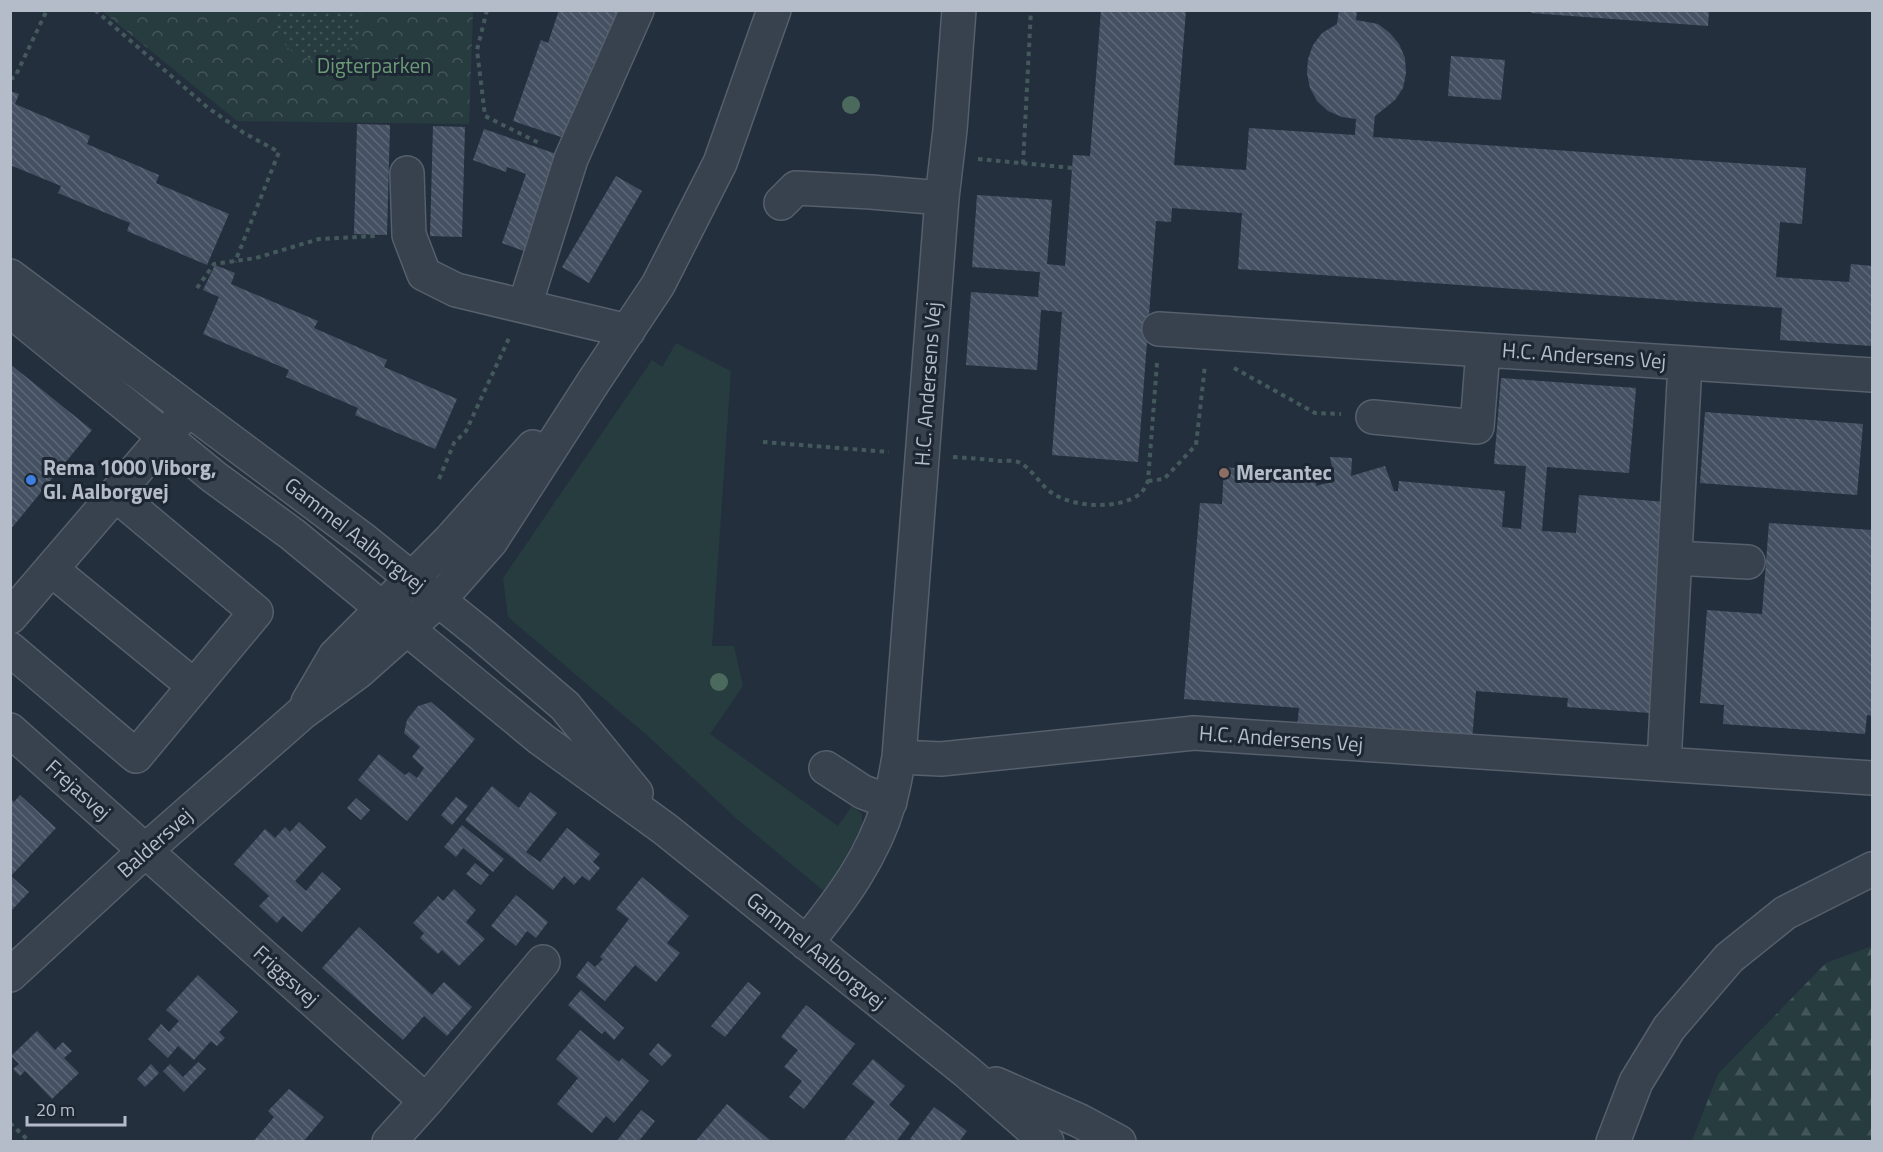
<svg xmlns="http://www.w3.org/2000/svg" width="1883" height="1152" viewBox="0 0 1883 1152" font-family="'Titillium Web',sans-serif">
  <defs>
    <pattern id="forest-firs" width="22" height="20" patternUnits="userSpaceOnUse" patternTransform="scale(1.5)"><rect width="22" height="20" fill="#263c3f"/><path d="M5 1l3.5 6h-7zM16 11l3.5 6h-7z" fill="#435659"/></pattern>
    <pattern id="park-crowns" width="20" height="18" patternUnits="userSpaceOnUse" patternTransform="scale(1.5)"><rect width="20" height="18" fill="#263c3f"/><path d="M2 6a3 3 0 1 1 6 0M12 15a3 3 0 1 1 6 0" fill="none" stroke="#435659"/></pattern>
    <pattern id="garden-dots" width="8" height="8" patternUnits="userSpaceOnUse" patternTransform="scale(1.5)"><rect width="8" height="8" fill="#263c3f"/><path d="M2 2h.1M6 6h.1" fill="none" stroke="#435659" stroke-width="1.8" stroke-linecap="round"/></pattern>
    <pattern id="building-back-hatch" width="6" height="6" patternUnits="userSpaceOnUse" patternTransform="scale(1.5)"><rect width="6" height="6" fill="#455162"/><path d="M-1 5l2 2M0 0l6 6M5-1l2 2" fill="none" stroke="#5d6877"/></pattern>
  </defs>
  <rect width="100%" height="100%" fill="#242f3e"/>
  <!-- grass -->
  <path fill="#263c3f" d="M 676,343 L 731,371 L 712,646 L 734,646 L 743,686 L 710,734 L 838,826 L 852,806 L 862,814 L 862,825 L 860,831 L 825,892 L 737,819 L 649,737 L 508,617 L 503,578 L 652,360 L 662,367 Z"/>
  <!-- forest -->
  <path fill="url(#forest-firs)" d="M 1872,946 L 1872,1141 L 1692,1141 L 1718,1074 L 1826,963 Z"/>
  <!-- park -->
  <path fill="url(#park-crowns)" d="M 102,11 L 473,11 L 469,124 L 237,121 Z"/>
  <!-- garden -->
  <path fill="url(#garden-dots)" d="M 274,11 L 362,11 C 368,69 277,83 274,11 Z"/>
  <!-- building -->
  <path fill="url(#building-back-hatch)" d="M 559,10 L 619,10 L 600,67 L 593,64 L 567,139 L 513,121 L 541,40 L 548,43 Z
    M 1101,10 L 1186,10 L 1174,165 L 1246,170 L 1249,128 L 1355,135 L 1356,119 L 1342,117 L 1328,111 L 1317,101 L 1310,88 L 1307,73 L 1308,59 L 1313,45 L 1322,33 L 1337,24 L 1339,10 L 1357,10 L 1356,20 L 1378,24 L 1390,33 L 1399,44 L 1405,58 L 1406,73 L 1403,88 L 1395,100 L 1375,116 L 1373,137 L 1806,168 L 1802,224 L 1780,222 L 1776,277 L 1849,282 L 1851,264 L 1872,266 L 1872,346 L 1780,340 L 1782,308 L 1238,269 L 1242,213 L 1172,208 L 1171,222 L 1156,221 L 1138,462 L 1052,455 L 1062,312 L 1041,310 L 1037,370 L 966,365 L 971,292 L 1038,297 L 1040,272 L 972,267 L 977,195 L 1052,200 L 1047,264 L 1065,266 L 1073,155 L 1090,156 Z
    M 1531,10 L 1709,10 L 1708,26 L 1531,13 Z
    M 1451,56 L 1505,60 L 1501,100 L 1448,96 Z
    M 10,91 L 19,94 L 15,104 L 90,136 L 87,144 L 159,175 L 156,183 L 229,214 L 207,265 L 127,231 L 130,223 L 58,193 L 61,186 L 10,165 Z
    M 357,124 L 390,125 L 387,235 L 354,234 Z
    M 433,126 L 465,127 L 462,237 L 430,236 Z
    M 484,129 L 565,157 L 532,254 L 502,243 L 526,174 L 507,167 L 506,172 L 473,160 Z
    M 616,176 L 642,191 L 589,283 L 562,267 Z
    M 215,265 L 235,273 L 231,284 L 318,321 L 314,328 L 387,360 L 384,367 L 457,399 L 435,449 L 355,415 L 358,408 L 286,377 L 289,370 L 203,334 L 219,297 L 203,290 Z
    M 10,364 L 92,430 L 10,530 Z
    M 1501,378 L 1636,388 L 1629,473 L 1547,467 L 1542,531 L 1576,533 L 1579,495 L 1666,502 L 1650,713 L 1567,707 L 1568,698 L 1476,691 L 1472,741 L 1297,728 L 1299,708 L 1184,699 L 1200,503 L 1222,504 L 1224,467 L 1317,475 L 1316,486 L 1335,481 L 1330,457 L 1352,458 L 1351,476 L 1385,466 L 1394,491 L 1398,491 L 1399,481 L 1505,491 L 1502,527 L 1521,529 L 1526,466 L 1494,464 Z
    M 1705,412 L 1863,424 L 1857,495 L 1700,483 Z
    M 1769,523 L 1872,530 L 1872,716 L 1867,715 L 1865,734 L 1723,724 L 1724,705 L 1700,703 L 1707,610 L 1762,614 Z
    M 431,702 L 475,739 L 407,821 L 358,780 L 379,754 L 405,775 L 409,772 L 417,778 L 424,768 L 412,757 L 420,747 L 404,733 L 407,720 L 418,706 Z
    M 492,786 L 519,808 L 530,792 L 557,813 L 526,852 L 540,862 L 567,828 L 600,854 L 593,862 L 600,868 L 589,881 L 582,876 L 574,885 L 564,876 L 553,890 L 465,820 Z
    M 20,795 L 56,828 L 11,876 L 29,892 L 10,912 L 10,798 L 14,802 Z
    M 456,797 L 468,806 L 452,825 L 441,815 Z
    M 356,798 L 370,810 L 361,820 L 347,808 Z
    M 299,822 L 326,847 L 295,881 L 306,891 L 322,872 L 341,889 L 302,932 L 283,916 L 277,923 L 259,906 L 269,896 L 234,864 L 265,829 L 275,838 L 285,827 L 290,832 Z
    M 462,825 L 504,859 L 493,872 L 463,848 L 456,857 L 444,847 Z
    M 475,863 L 489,875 L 481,885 L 466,874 Z
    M 642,877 L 689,916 L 667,943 L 680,953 L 656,982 L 635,965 L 605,1001 L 576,977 L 588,961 L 595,967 L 603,959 L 600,957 L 629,919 L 616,909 Z
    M 454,889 L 476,910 L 466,922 L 485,939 L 459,966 L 442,950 L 438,954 L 420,938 L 424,933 L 413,923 L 438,896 L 443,901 Z
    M 516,895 L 548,922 L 536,938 L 527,931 L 516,946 L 491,926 Z
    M 359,927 L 432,995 L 444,982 L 472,1007 L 447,1036 L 424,1016 L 403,1040 L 322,968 Z
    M 198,975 L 238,1012 L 219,1032 L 225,1038 L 217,1046 L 211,1041 L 194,1060 L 178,1046 L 168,1058 L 148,1039 L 161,1024 L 169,1032 L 179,1021 L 166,1010 Z
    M 748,982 L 761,993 L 725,1037 L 711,1026 Z
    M 581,990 L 624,1028 L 614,1040 L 605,1031 L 602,1034 L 568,1005 Z
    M 806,1005 L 855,1044 L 804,1109 L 789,1097 L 802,1081 L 784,1067 L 798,1050 L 781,1037 Z
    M 580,1030 L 619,1062 L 622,1058 L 649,1081 L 614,1123 L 606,1116 L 592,1133 L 557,1104 L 578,1078 L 556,1059 Z
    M 37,1031 L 55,1050 L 63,1042 L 72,1051 L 64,1058 L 79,1073 L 52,1099 L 25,1071 L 20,1076 L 13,1069 L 19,1064 L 11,1056 Z
    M 658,1043 L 672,1055 L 662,1066 L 649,1054 Z
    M 873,1059 L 905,1086 L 889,1105 L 910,1123 L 896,1142 L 843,1142 L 875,1102 L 852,1084 Z
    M 198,1062 L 206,1069 L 184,1092 L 163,1071 L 170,1064 L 183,1077 Z
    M 151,1064 L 159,1073 L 145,1087 L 137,1079 Z
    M 289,1089 L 324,1117 L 303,1142 L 253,1142 L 274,1117 L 268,1111 Z
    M 727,1104 L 772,1142 L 695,1142 Z
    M 934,1107 L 967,1131 L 959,1142 L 913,1142 L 910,1139 Z
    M 641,1110 L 655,1121 L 638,1142 L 616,1142 Z"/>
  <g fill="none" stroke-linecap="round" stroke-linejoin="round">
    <!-- minor casing -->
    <g stroke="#565f6c" stroke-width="36">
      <path id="minor" d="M 407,173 L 409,235 L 424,274 L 456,290 L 628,331
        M 781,203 L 796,188 L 871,192 L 942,198
        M 10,276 L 365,541 L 482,635 L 565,706 L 636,793
        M 525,305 L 571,159 L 637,10
        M 10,310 L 214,477 L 292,534 L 541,739 L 665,829 L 967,1072 L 1047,1142
        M 1159,329 L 1872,375
        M 1373,417 L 1477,427 L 1483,350
        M 1675,558 L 1748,562
        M 51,569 L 194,686
        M 10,617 L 179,420
        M 10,649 L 136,756 L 256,612 L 115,494
        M 308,702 L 335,656 L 450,540 L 533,447
        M 10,730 L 426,1101 L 389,1142
        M 899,757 L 941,759 L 1194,733 L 1872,778
        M 1664,764 L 1685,363
        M 826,768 L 863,792 L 890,802
        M 806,943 C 841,900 873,857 889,803 C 894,788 896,772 899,757 L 942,198 L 950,130 L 959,10
        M 10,975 L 146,850 L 302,713 L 358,672 L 439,600 L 491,541 L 594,381 L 658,285 L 720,163 L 774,10
        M 996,1084 L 1080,1121 L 1119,1142
        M 426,1101 L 543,962
        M 1613,1142 L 1636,1082 L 1669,1028 L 1729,958 L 1785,913 L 1872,869"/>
    </g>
    <!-- path -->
    <path stroke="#44595c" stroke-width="4" stroke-dasharray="4.5 4.5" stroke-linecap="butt" d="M 95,10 L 207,107 L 244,133 L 279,152 L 235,262
      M 487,10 L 477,50 L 485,116 L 541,144
      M 10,79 L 15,77 L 47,10
      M 978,159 L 1073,168
      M 1023,164 L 1031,10
      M 197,288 L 214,264 L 256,258 L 319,239 L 376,236
      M 1234,368 L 1315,413 L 1341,414
      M 763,442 L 889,452
      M 953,457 C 969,458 984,459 1000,461 C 1005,461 1013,460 1018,462 C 1030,466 1041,486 1052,493 C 1074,508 1121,510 1141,493 C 1144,490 1146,485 1148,481 L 1157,363
      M 439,479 L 454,443 L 466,431 L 510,336
      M 1148,481 L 1164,479 L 1196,445 L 1205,365
      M 10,1123 L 30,1142"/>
    <!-- minor -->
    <use href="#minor" stroke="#38414e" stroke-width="33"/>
  </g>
  <!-- trees -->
  <g fill="#4b6a5d">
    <circle cx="851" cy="105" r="9"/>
    <circle cx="719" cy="682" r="9"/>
  </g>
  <!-- markers -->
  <circle fill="#8d6e63" stroke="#1d2633" stroke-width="2" cx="1224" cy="473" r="6"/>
  <circle fill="#3f7fe0" stroke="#1d2633" stroke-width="2" cx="31" cy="480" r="6"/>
  <g text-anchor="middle" stroke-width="6" stroke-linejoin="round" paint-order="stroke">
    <!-- park labels -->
    <g font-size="21" fill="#6b9a76" stroke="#1d2633">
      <text x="374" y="73">Digterparken</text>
    </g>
    <!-- street labels -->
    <g font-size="21" fill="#b4bcc9" stroke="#1d2633">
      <text transform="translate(1584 356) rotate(4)" y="7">H.C. Andersens Vej</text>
      <text transform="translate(928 384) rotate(-86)" y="7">H.C. Andersens Vej</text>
      <text transform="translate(355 535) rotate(38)" y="7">Gammel Aalborgvej</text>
      <text transform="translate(1281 739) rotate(4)" y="7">H.C. Andersens Vej</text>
      <text transform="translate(78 790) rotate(42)" y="7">Frejasvej</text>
      <text transform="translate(155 843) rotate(-42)" y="7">Baldersvej</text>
      <text transform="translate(816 951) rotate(39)" y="7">Gammel Aalborgvej</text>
      <text transform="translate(286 976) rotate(42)" y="7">Friggsvej</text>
    </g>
    <!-- poi labels -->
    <g font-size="21" font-weight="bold" fill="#b4bcc9" stroke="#1d2633" text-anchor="start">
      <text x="43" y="475">Rema 1000 Viborg,<tspan x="43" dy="24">Gl. Aalborgvej</tspan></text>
      <text x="1236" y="480">Mercantec</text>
    </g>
  </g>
  <!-- border -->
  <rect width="1883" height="1152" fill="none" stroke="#b4bcc9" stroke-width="24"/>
  <!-- scale -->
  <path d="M27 1116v9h98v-9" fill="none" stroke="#b4bcc9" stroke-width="3"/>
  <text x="36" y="1116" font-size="18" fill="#b4bcc9" stroke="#1d2633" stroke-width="4.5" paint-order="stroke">20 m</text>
</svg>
